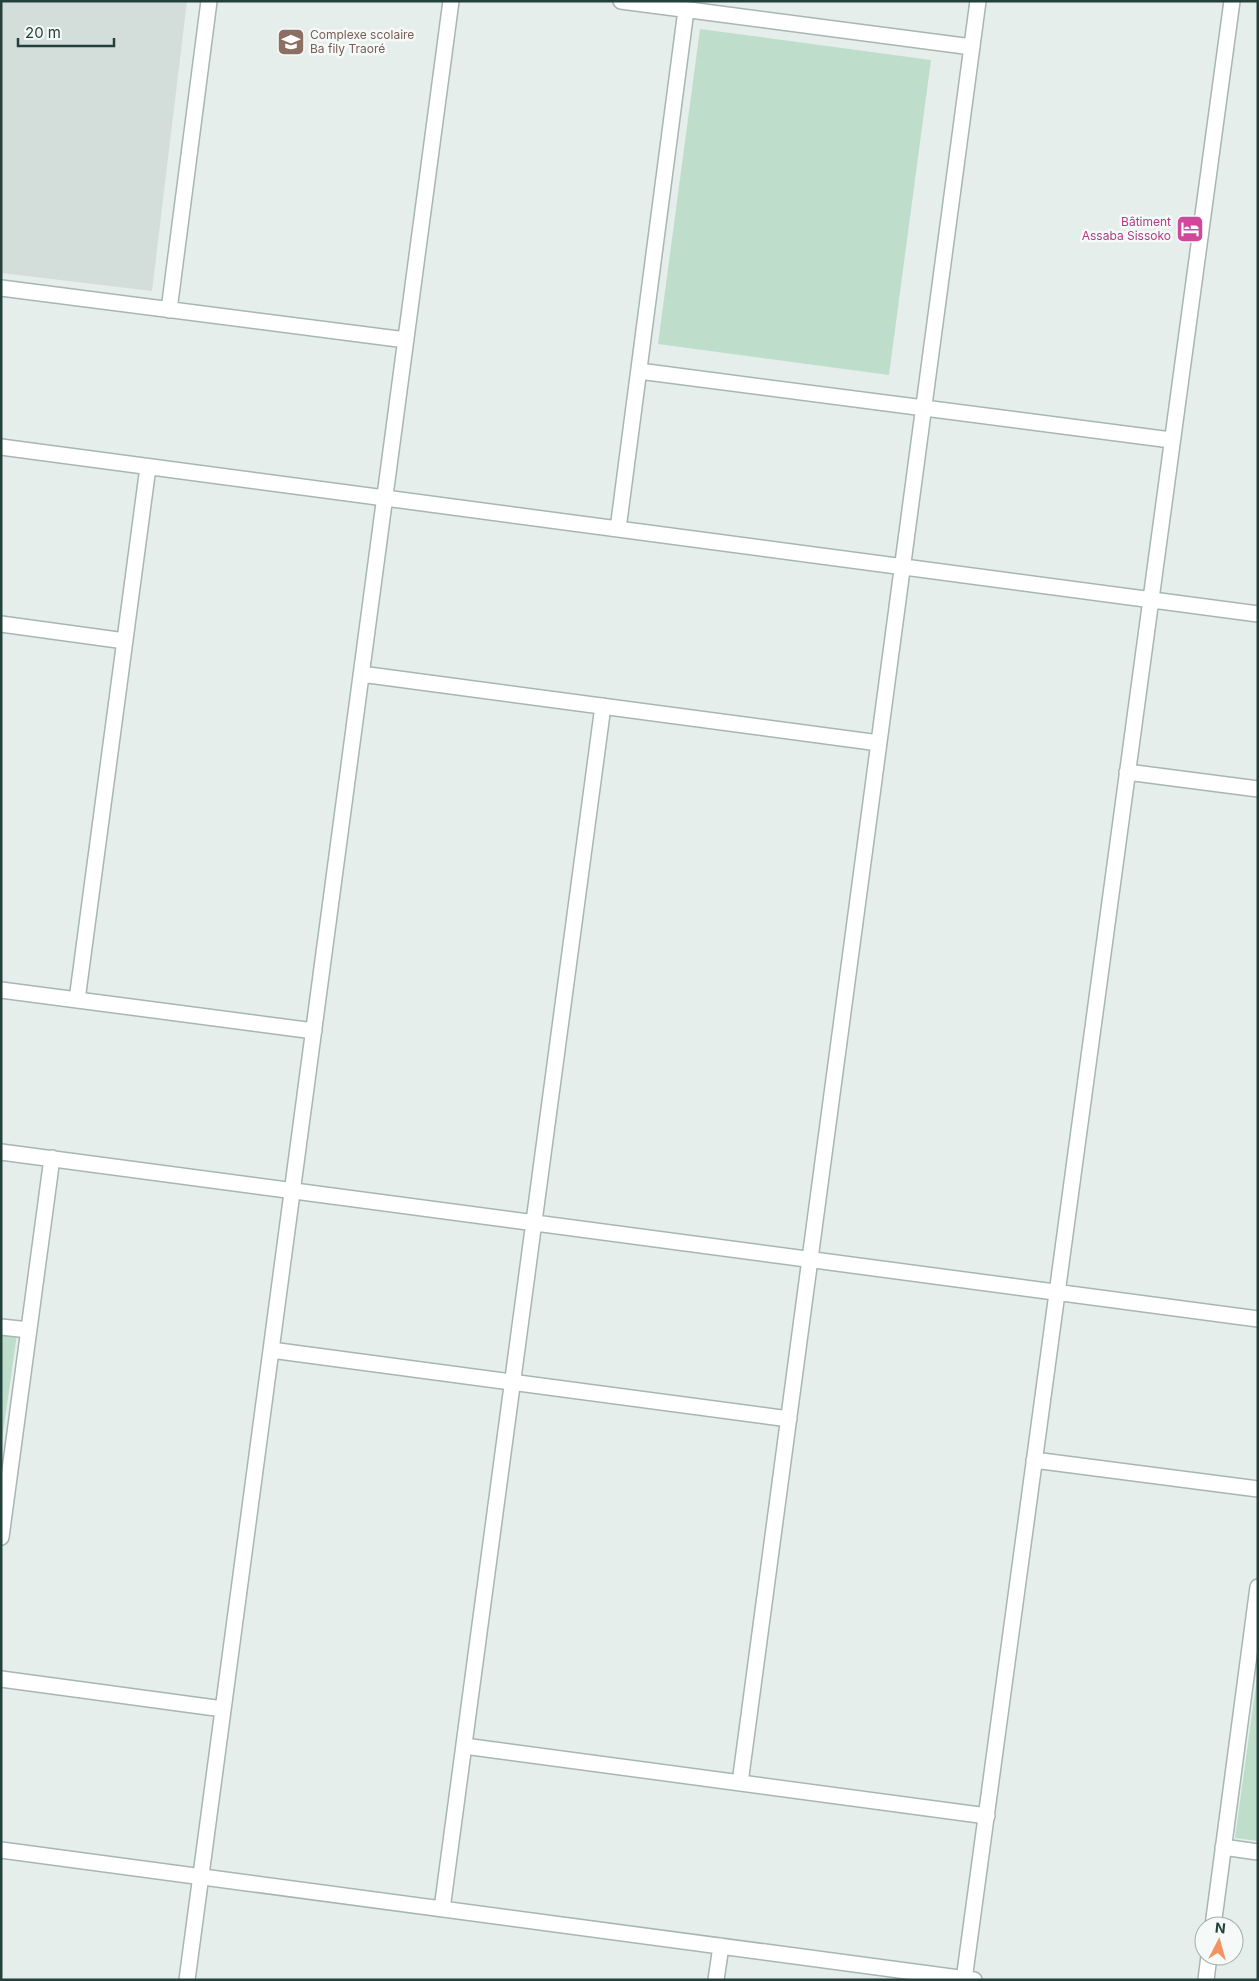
<svg xmlns="http://www.w3.org/2000/svg" width="1259" height="1981" viewBox="0 0 1259 1981" font-family="Inter,sans-serif">
  <rect width="100%" height="100%" fill="#e5eeeb"/>
  <!-- built -->
  <path fill="#d3deda" d="M 1,1 L 187,1 L 152,291 L 1,273 Z"/>
  <!-- green -->
  <path fill="#bedecb" d="M 700,29 L 931,60 L 889,375 L 658,344 Z
    M 1,1332 L 17,1334 L 1,1447 Z
    M 1258,1670 L 1258,1841 L 1235,1838 Z"/>
  <g fill="none" stroke-linecap="round" stroke-linejoin="round">
    <!-- minor casing -->
    <g stroke="#a7b6b3" stroke-width="18">
      <path id="minor" d="M 621,1 L 972,47
        M 1,288 L 406,340
        M 169,310 L 209,1
        M 639,371 L 1171,440
        M 1,447 L 1258,614
        M 618,529 L 686,10
        M 1,624 L 125,641
        M 361,674 L 879,743
        M 1127,772 L 1258,789
        M 1,990 L 314,1031
        M 77,1000 L 148,467
        M 1,1152 L 1258,1319
        M 1,1327 L 29,1330
        M 271,1350 L 789,1419
        M 1034,1460 L 1258,1489
        M 1,1537 L 52,1158
        M 1,1679 L 223,1709
        M 464,1746 L 987,1816
        M 740,1783 L 978,1
        M 1223,1847 L 1258,1852
        M 1,1850 L 974,1980
        M 442,1909 L 603,706
        M 1213,1926 L 1258,1587
        M 187,1980 L 451,1
        M 716,1980 L 721,1946
        M 964,1980 L 1232,1
        M 1206,1980 L 1209,1956"/>
    </g>
    <!-- minor -->
    <use href="#minor" stroke="#fff" stroke-width="15"/>
  </g>
  <!-- icons -->
  <defs>
    <g id="school-square" transform="scale(1.4375)"><rect x="-9" y="-9" width="18" height="18" rx="4" fill="#8d6e63" stroke="#f5faf8"/><path d="M0-5L7-2L0 1L-7-2ZM-4 1L0 2.5L4 1V4Q0 6-4 4Z" fill="#fff"/></g>
    <g id="hotel-square" transform="scale(1.4375)"><rect x="-9" y="-9" width="18" height="18" rx="4" fill="#d1479c" stroke="#f5faf8"/><path d="M-6-4.5h1.5V1H6V5H4.5V3h-9V5H-6ZM-4 0a1.8 1.8 0 1 1 3.6 0ZM.5 0V-2.5h3Q6-2.5 6 0Z" fill="#fff"/></g>
  </defs>
  <g fill-rule="evenodd">
    <use href="#school-square" x="291" y="42"/>
    <use href="#hotel-square" x="1190" y="229"/>
  </g>
  <g text-anchor="middle" stroke-width="5" stroke-linejoin="round" paint-order="stroke">
    <!-- education labels -->
    <g font-size="12" fill="#785e54" stroke="#f5faf8" text-anchor="start">
      <text x="310" y="39">Complexe scolaire<tspan x="310" dy="14">Ba fily Traoré</tspan></text>
    </g>
    <!-- hotel labels -->
    <g font-size="12" fill="#b23c85" stroke="#f5faf8" text-anchor="end">
      <text x="1171" y="226">Bâtiment<tspan x="1171" dy="14">Assaba Sissoko</tspan></text>
    </g>
  </g>
  <!-- border -->
  <rect width="1259" height="1981" fill="none" stroke="#24403b" stroke-width="5"/>
  <!-- north arrow -->
  <g transform="translate(1219 1941) rotate(6)"><circle r="24" fill="#f5faf8" stroke="#a1b0ac"/>
  <path d="M0-4L9 19L0 12L-9 19Z" fill="#f09561"/>
  <text y="-8" font-size="14" font-weight="bold" text-anchor="middle" fill="#24403b">N</text>
  </g>
  <!-- scale -->
  <path d="M18 38v8h96v-8" fill="none" stroke="#24403b" stroke-width="2.5"/>
  <text x="25" y="38" font-size="15" fill="#24403b" stroke="#f5faf8" stroke-width="4" paint-order="stroke">20 m</text>
</svg>
